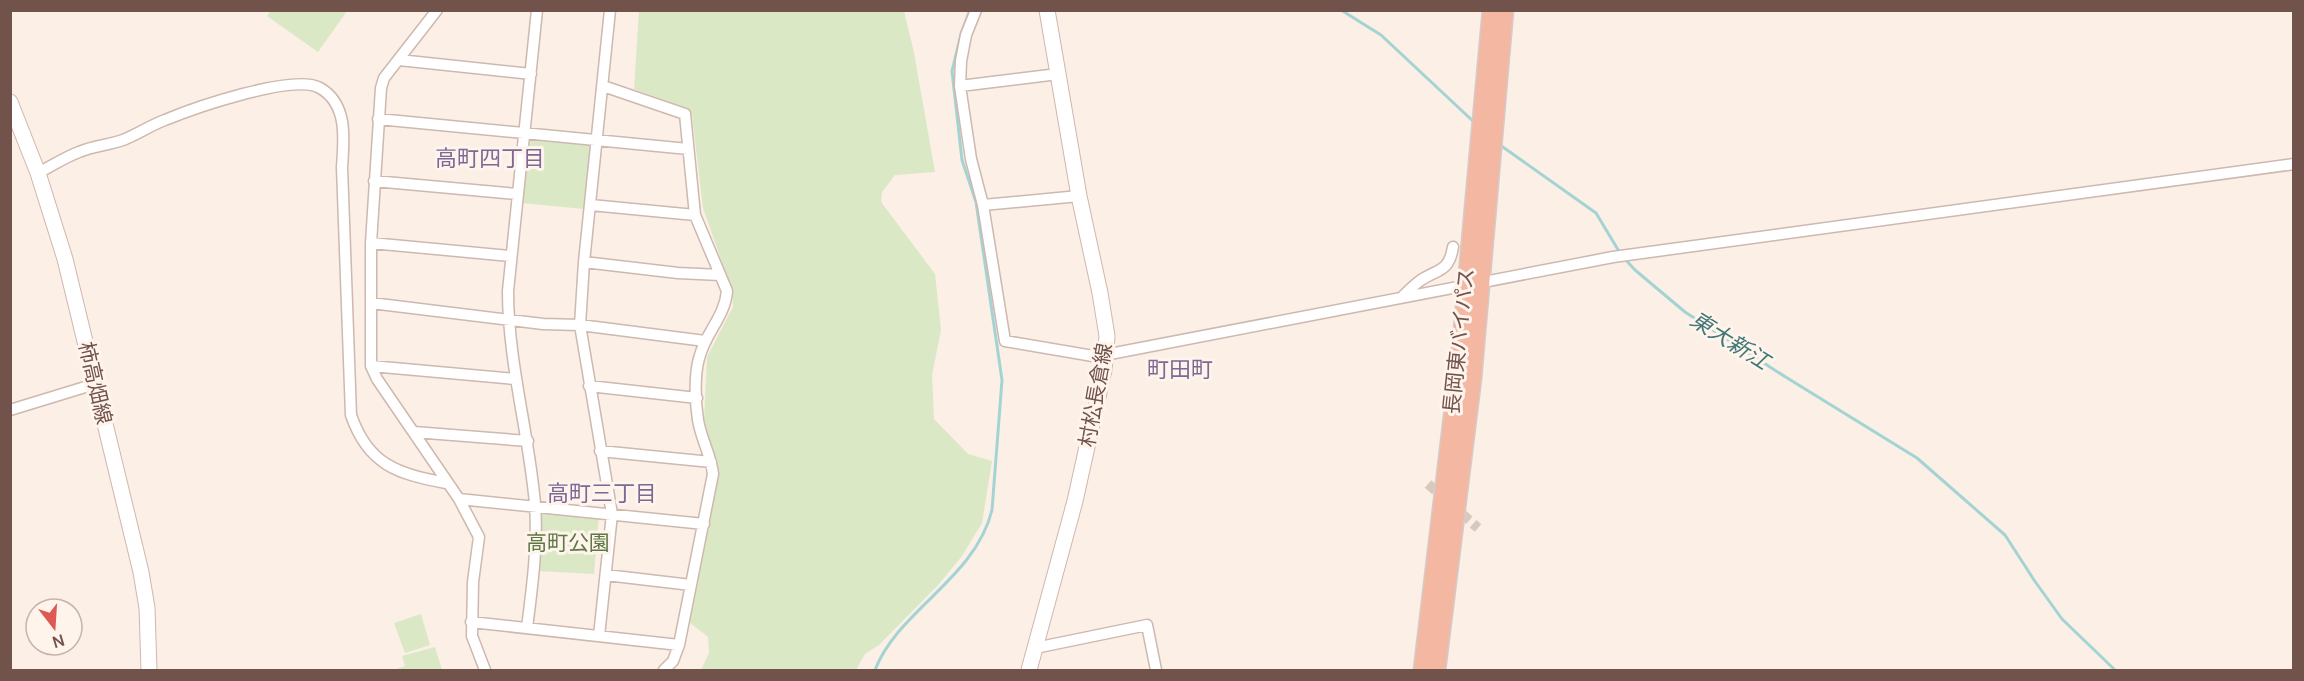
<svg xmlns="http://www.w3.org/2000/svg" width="2304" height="681" viewBox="0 0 2304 681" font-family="Manrope,'Noto Sans JP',sans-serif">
  <rect width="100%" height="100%" fill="#fbefe6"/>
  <!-- green -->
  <path fill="#dae8c5" d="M 271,11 L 271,10 L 347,11 L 318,52 L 267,16 Z
    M 639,11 L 904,11 L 914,53 L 935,172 L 895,175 L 882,192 L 881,202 L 935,274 L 941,330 L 932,375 L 934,419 L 968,454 L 992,461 L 982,523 L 962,556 L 939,584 L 879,645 L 865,654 L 856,670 L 701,670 L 709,653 L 708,637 L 689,622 L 718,478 L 704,421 L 707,357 L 733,307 L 732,291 L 703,208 L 692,115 L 687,108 L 634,89 Z
    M 531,138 L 590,145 L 584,209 L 522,203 Z
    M 542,509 L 599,515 L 594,574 L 537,571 Z
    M 421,614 L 430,645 L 405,653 L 394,623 Z
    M 435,647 L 442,670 L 393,670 L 405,666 L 402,656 Z"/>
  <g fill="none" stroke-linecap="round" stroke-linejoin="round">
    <!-- stream -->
    <path stroke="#a3d4d3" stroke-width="3" d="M 1341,10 L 1381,35 L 1475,123
      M 1500,145 L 1596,213 L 1620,253
      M 1624,258 L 1635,270 L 1685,312 L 1784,376 L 1917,458 L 2005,535 L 2034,580 L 2062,619 L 2115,670
      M 875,670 C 898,610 975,579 992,510 L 1002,380 L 976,202 L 962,160 L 952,71 L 961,34 L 970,10"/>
    <!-- minor-tunnel -->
    <path stroke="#d9c8c0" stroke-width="10" stroke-dasharray="10 5" stroke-linecap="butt" d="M 1428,484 L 1478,528"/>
    <!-- minor casing -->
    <g stroke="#ceb8b0" stroke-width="13">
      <path id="minor" d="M 437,10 L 384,78 L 381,88 L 371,243 L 371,366 L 377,379 L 459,499 L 479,537 L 473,582 L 472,636 L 485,670
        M 976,10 L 966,35 L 961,61 L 960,86 L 971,159 L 983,205 L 1005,341 L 1093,356 L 1115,353 L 1613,257 L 2294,164
        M 399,60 L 531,74
        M 603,86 L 685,114 L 695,215 L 727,291 C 725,316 707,331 700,355 C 694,373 695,401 698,420 C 701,439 711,455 713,474 L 679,645 L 673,661 L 664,670
        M 960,86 L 1058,74
        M 378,119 L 688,149
        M 38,173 C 52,166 65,157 79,152 C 93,146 109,145 123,140 C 138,134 151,125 165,120 C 194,108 294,73 320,88 C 348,104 344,139 342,167 L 351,415 C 368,465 398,474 446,483
        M 374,181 L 517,194
        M 591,205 L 695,215
        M 983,205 L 1079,196
        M 371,243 L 511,256
        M 584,262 L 678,273 L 720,275
        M 1402,297 C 1408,291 1414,285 1421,280 C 1438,269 1449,272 1453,247
        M 371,303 L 543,324 L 580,325 L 705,341
        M 371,366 L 515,379
        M 589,386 L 697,398
        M 10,410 L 95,384
        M 414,432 L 528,441
        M 600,451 L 711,462
        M 459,499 L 704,524
        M 606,575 L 691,585
        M 471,622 L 679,645
        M 527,628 C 532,588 538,545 535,504 C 529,433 508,363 508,291 L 537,10
        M 599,636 L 612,514 L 580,325 L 584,262 L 610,10
        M 1035,648 L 1147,625 L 1156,670"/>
    </g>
    <!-- secondary casing -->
    <g stroke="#d0b6ae" stroke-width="17">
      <path id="secondary" d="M 10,102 L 38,173 L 65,259 L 141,572 L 147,608 L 149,670
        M 1029,670 L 1075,501 L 1104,370 L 1107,336 L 1100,293 L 1079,196 L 1047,10"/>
    </g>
    <!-- trunk casing -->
    <g stroke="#d5cbc9" stroke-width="19">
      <path id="trunk" d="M 1422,670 L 1461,341 L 1491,10
        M 1437,670 L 1473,378 L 1505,10"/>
    </g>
    <!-- minor -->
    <use href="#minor" stroke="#fff" stroke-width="10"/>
    <!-- secondary -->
    <use href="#secondary" stroke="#fff" stroke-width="15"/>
    <!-- trunk -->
    <use href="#trunk" stroke="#f3b7a2" stroke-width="16"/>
  </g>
  <g text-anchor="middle" stroke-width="6" stroke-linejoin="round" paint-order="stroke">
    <!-- street labels -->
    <g font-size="21" fill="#72534c" stroke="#fef4ec">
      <text transform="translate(1459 341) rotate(-84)" y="7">長岡東バイパス</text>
      <text transform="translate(95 383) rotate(77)" y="7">柿高畑線</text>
      <text transform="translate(1096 395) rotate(-80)" y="7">村松長倉線</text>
    </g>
    <!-- park labels -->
    <g font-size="21" fill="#5e7845" stroke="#fef4ec">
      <text x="568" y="550">高町公園</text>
    </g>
    <!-- neighbourhood labels -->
    <g font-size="22" fill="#7e6895" stroke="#fef4ec">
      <text x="490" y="166">高町四丁目</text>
      <text x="1180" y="377">町田町</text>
      <text x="602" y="501">高町三丁目</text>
    </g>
    <!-- water labels -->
    <g font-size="22" font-style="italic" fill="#417776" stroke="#fef4ec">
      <text transform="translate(1730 340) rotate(32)" y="8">東大新江</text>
    </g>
  </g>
  <!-- border -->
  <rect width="2304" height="681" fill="none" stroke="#72534c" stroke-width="24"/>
  <!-- north arrow -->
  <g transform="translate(54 627) rotate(163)"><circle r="28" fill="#fef4ec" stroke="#c6b4ac" stroke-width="1.5"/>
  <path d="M0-4.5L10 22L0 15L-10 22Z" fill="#dd5953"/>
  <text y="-9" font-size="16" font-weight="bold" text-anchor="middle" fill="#72534c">N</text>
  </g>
</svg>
